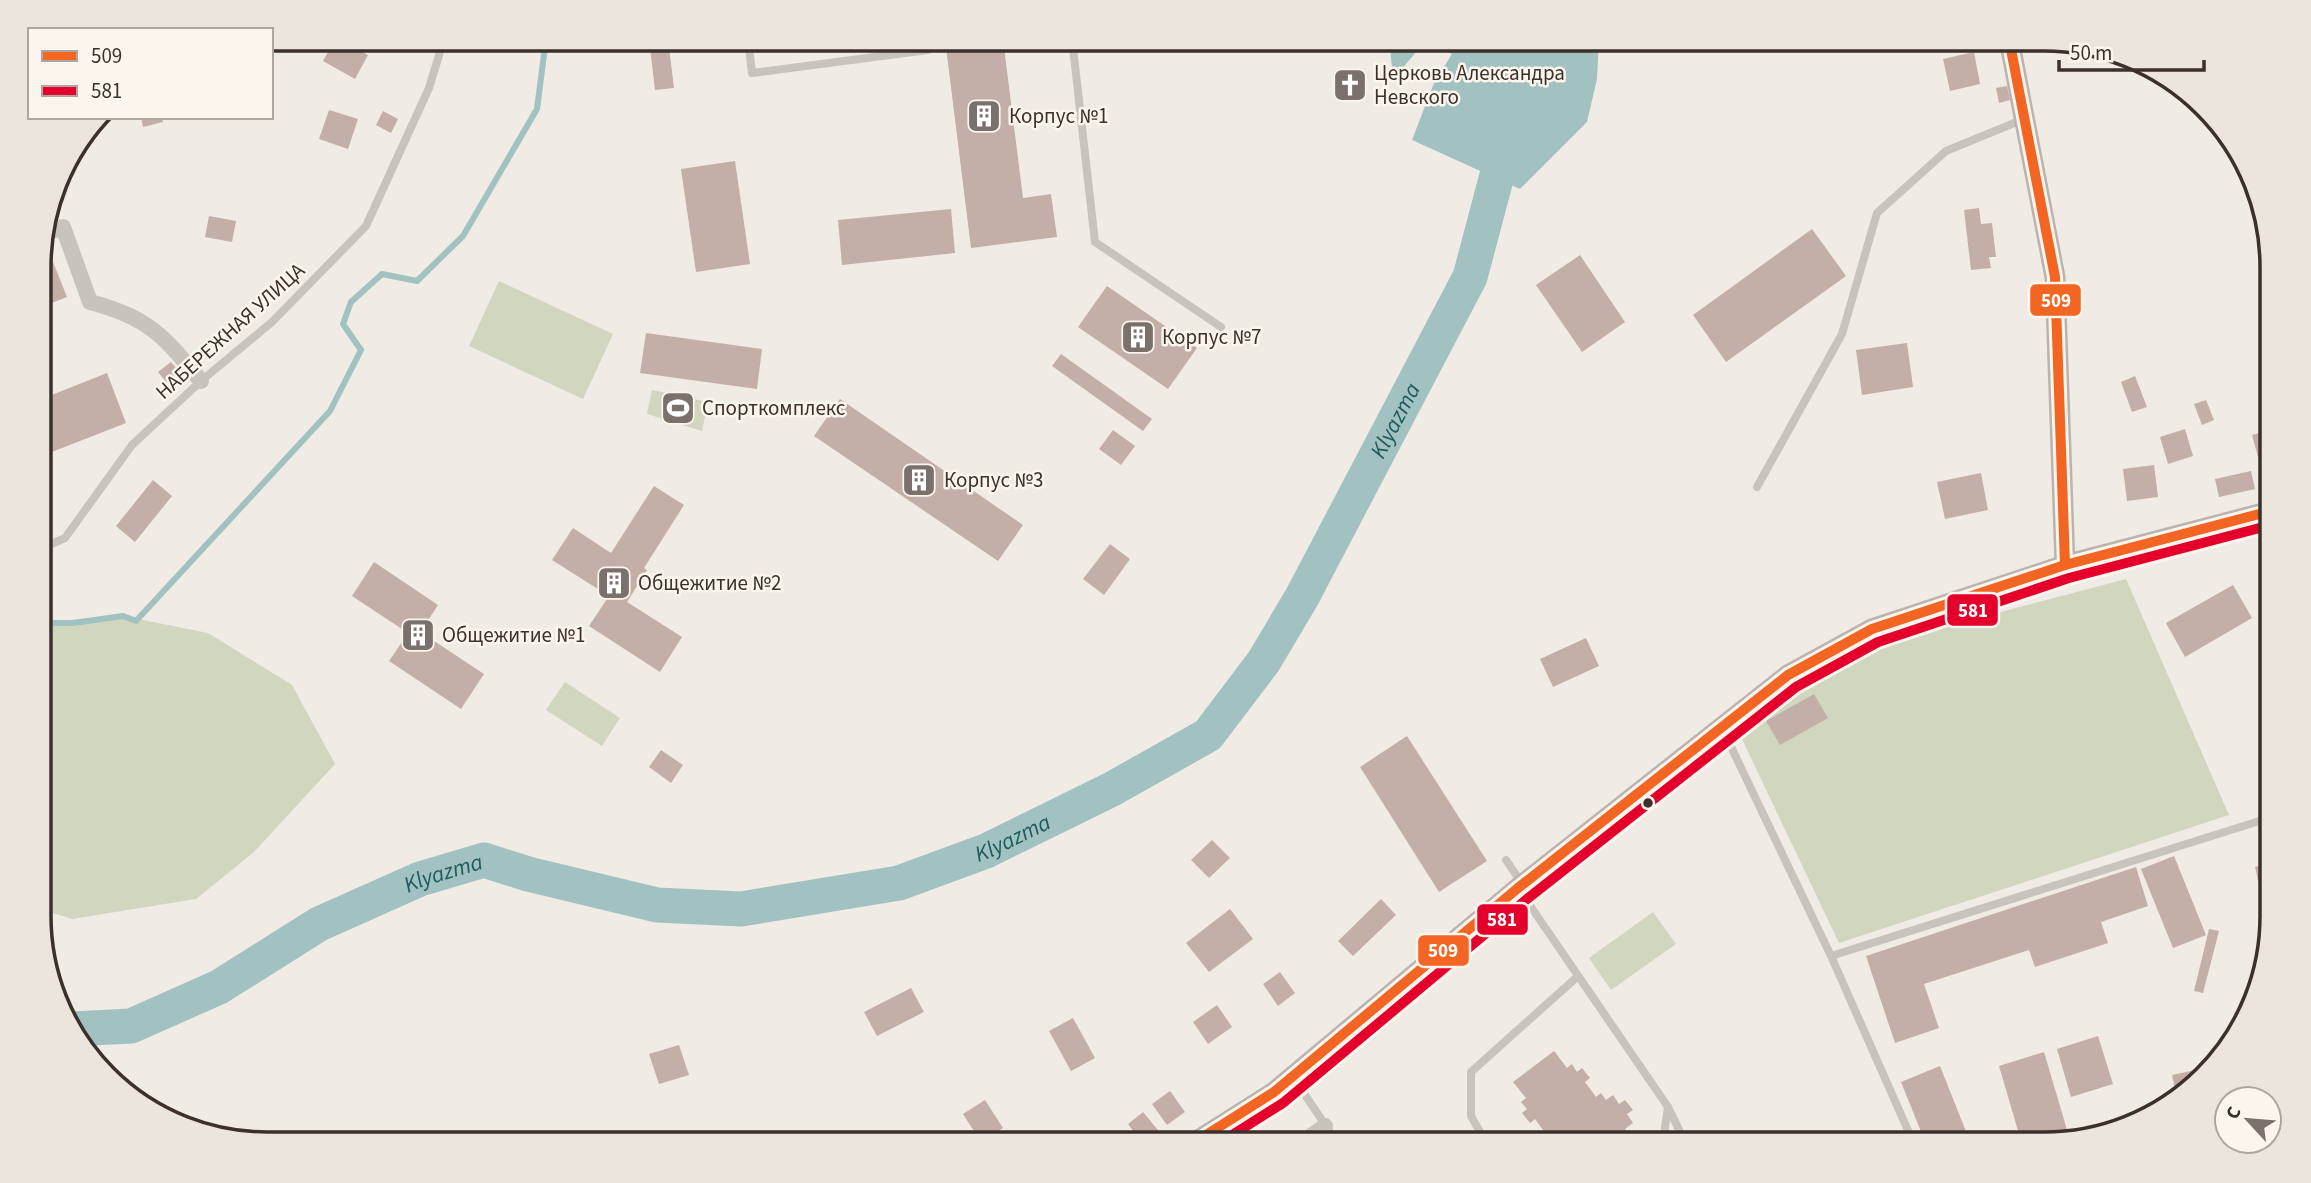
<svg xmlns="http://www.w3.org/2000/svg" width="2311" height="1183" viewBox="0 0 2311 1183" font-family="'Source Sans 3',sans-serif">
  <rect width="100%" height="100%" fill="#f0ebe5"/>
  <!-- green -->
  <path fill="#d1d6bf" d="M 499,281 L 613,334 L 583,399 L 469,346 Z
    M 652,390 L 708,402 L 702,431 L 647,414 Z
    M 2126,579 L 2229,815 L 1839,943 L 1742,739 L 1795,690 L 1865,648 Z
    M 123,616 L 208,633 L 292,685 L 335,764 L 254,852 L 196,899 L 72,919 L 40,909 L 40,623 L 73,623 Z
    M 565,682 L 620,718 L 602,746 L 546,710 Z
    M 1653,912 L 1676,944 L 1611,990 L 1589,958 Z"/>
  <!-- water -->
  <path fill="#a1c2c1" d="M 1394,39 L 1599,39 L 1597,79 L 1587,122 L 1520,189 L 1412,140 L 1434,83 L 1452,54 L 1425,41 L 1393,80 L 1390,46 Z"/>
  <g fill="none" stroke-linecap="round" stroke-linejoin="round">
    <!-- stream -->
    <path stroke="#a1c2c1" stroke-width="6" d="M 40,623 L 73,623 L 123,616 L 136,621 L 330,411 L 361,350 L 343,324 L 351,302 L 382,274 L 417,281 L 463,236 L 537,109 L 546,39"/>
    <!-- river -->
    <path stroke="#a1c2c1" stroke-width="35" id="s1" d="M 72,1029 L 131,1026 L 219,987 L 319,924 L 420,879 L 484,860 L 528,874 L 657,905 L 741,909 L 899,883 L 986,851 L 1112,789 L 1208,735 L 1264,661 L 1302,597 L 1470,277 L 1508,134"/>
  </g>
  <!-- building -->
  <path fill="#c3afa7" d="M 335,39 L 368,55 L 355,79 L 323,61 Z
    M 353,39 L 375,39 L 373,45 Z
    M 649,39 L 668,39 L 674,88 L 655,90 Z
    M 761,39 L 834,39 L 834,40 L 763,49 Z
    M 945,39 L 1003,39 L 1023,198 L 1051,194 L 1057,237 L 971,248 Z
    M 1974,52 L 1980,84 L 1950,91 L 1943,59 Z
    M 1358,74 L 1360,95 L 1342,96 L 1341,75 Z
    M 2007,86 L 2010,100 L 1999,103 L 1996,88 Z
    M 329,110 L 358,119 L 348,149 L 319,139 Z
    M 383,111 L 398,119 L 391,133 L 376,125 Z
    M 141,117 L 162,117 L 163,122 L 143,127 Z
    M 735,161 L 750,264 L 696,272 L 681,169 Z
    M 1979,208 L 1981,224 L 1992,223 L 1996,257 L 1989,257 L 1991,268 L 1971,270 L 1964,210 Z
    M 951,209 L 955,253 L 842,265 L 838,220 Z
    M 209,216 L 236,221 L 232,242 L 205,237 Z
    M 1812,229 L 1846,276 L 1726,362 L 1693,315 Z
    M 1580,255 L 1625,322 L 1582,352 L 1536,285 Z
    M 53,262 L 67,297 L 39,308 L 39,268 Z
    M 1107,286 L 1197,348 L 1168,389 L 1078,327 Z
    M 646,333 L 762,349 L 757,389 L 640,373 Z
    M 1907,343 L 1913,387 L 1862,395 L 1856,350 Z
    M 1061,354 L 1152,419 L 1143,431 L 1052,366 Z
    M 171,362 L 185,379 L 172,389 L 158,372 Z
    M 107,373 L 126,423 L 39,457 L 39,400 Z
    M 2135,376 L 2147,407 L 2132,412 L 2121,382 Z
    M 840,399 L 1023,525 L 998,561 L 814,436 Z
    M 2206,400 L 2214,420 L 2202,425 L 2194,404 Z
    M 2185,429 L 2193,456 L 2168,464 L 2160,437 Z
    M 1113,430 L 1135,446 L 1121,465 L 1099,449 Z
    M 2271,430 L 2271,454 L 2258,457 L 2252,435 Z
    M 2154,465 L 2158,497 L 2127,501 L 2123,469 Z
    M 2251,471 L 2255,489 L 2219,497 L 2215,479 Z
    M 1981,473 L 1988,510 L 1945,519 L 1937,482 Z
    M 153,480 L 172,496 L 135,542 L 116,526 Z
    M 654,486 L 684,505 L 644,568 L 647,570 L 627,602 L 682,637 L 660,672 L 589,626 L 609,596 L 552,560 L 573,528 L 611,553 Z
    M 1110,544 L 1130,559 L 1104,595 L 1083,579 Z
    M 374,562 L 438,605 L 427,622 L 435,627 L 428,637 L 484,674 L 461,709 L 389,661 L 408,633 L 352,596 Z
    M 2233,585 L 2252,618 L 2185,657 L 2166,623 Z
    M 1586,638 L 1599,666 L 1553,687 L 1540,659 Z
    M 1814,694 L 1828,718 L 1780,745 L 1766,721 Z
    M 1407,736 L 1487,861 L 1439,892 L 1360,767 Z
    M 661,750 L 683,765 L 671,783 L 649,767 Z
    M 1212,840 L 1230,858 L 1209,878 L 1191,860 Z
    M 2174,856 L 2206,935 L 2173,948 L 2141,869 Z
    M 2269,863 L 2272,899 L 2263,902 L 2255,867 Z
    M 2136,867 L 2148,906 L 2101,922 L 2108,943 L 2035,967 L 2029,950 L 1924,984 L 1939,1028 L 1895,1043 L 1866,956 Z
    M 1381,899 L 1396,915 L 1353,956 L 1338,941 Z
    M 1230,909 L 1253,939 L 1209,972 L 1186,943 Z
    M 2209,929 L 2219,931 L 2203,993 L 2194,991 Z
    M 1280,972 L 1295,993 L 1278,1006 L 1263,984 Z
    M 911,988 L 924,1012 L 877,1036 L 864,1012 Z
    M 1217,1005 L 1232,1027 L 1208,1044 L 1193,1022 Z
    M 1073,1018 L 1095,1058 L 1071,1071 L 1049,1031 Z
    M 2098,1036 L 2113,1084 L 2071,1097 L 2057,1049 Z
    M 679,1045 L 689,1075 L 659,1084 L 649,1054 Z
    M 1554,1051 L 1567,1068 L 1572,1064 L 1577,1072 L 1582,1068 L 1590,1078 L 1585,1082 L 1596,1097 L 1601,1093 L 1606,1100 L 1613,1095 L 1619,1104 L 1625,1100 L 1633,1110 L 1627,1114 L 1633,1123 L 1625,1129 L 1631,1136 L 1620,1144 L 1546,1144 L 1541,1138 L 1546,1134 L 1535,1119 L 1530,1123 L 1522,1113 L 1527,1109 L 1521,1102 L 1526,1098 L 1513,1082 Z
    M 2044,1052 L 2070,1140 L 2058,1144 L 2022,1144 L 1999,1066 Z
    M 1940,1066 L 1971,1144 L 1926,1144 L 1901,1082 Z
    M 2195,1070 L 2196,1077 L 2177,1099 L 2172,1075 Z
    M 1170,1091 L 1185,1112 L 1167,1125 L 1152,1104 Z
    M 985,1100 L 1003,1128 L 981,1142 L 963,1114 Z
    M 1143,1112 L 1162,1135 L 1150,1144 L 1143,1144 L 1128,1124 Z
    M 1096,1133 L 1101,1144 L 1083,1144 L 1081,1140 Z"/>
  <g fill="none" stroke-linecap="round" stroke-linejoin="round">
    <!-- service -->
    <path stroke="#c9c3be" stroke-width="8" d="M 748,39 L 752,73 L 928,50
      M 1072,39 L 1095,242 L 1221,327
      M 1757,487 L 1842,334 L 1877,213 L 1946,151 L 2024,119
      M 40,549 L 65,538 L 132,445 L 201,381 L 272,322 L 366,226 L 429,88 L 444,39
      M 1722,728 L 1831,956 L 1914,1144
      M 1506,860 L 1521,882
      M 1518,888 L 1668,1107 L 1686,1144
      M 1831,956 L 2272,817
      M 1293,1077 L 1338,1144
      M 1487,1144 L 1471,1116 L 1471,1072 L 1577,977
      M 1651,1144 L 1664,1134 L 1668,1107"/>
    <!-- minor -->
    <path stroke="#c9c3be" stroke-width="16" d="M 44,234 L 63,227 L 90,302 C 148,317 164,336 201,381
      M 1300,1144 L 1325,1126"/>
    <!-- secondary -->
    <path stroke="#bab3ae" stroke-width="21" d="M 2009,39 L 2055,277 L 2065,565
      M 1192,1144 L 1274,1092 L 1518,888 L 1788,675 L 1872,629 L 2065,565 L 2271,511"/>
    <!-- bus-1 casing -->
    <g stroke="#fbf5ee" stroke-width="16">
      <path id="bus-1" d="M 2009,39 L 2055,277 L 2065,565
        M 1192,1144 L 1274,1092 L 1518,888 L 1788,675 L 1872,629 L 2065,565 L 2271,511"/>
    </g>
    <!-- bus-2 casing -->
    <g stroke="#fbf5ee" stroke-width="16">
      <path id="bus-2" d="M 1218,1144 L 1283,1103 L 1527,899 L 1796,687 L 1878,642 L 2069,578 L 2271,525"/>
    </g>
    <!-- bus-1 -->
    <use href="#bus-1" stroke="#f26522" stroke-width="10"/>
    <!-- bus-2 -->
    <use href="#bus-2" stroke="#e4002b" stroke-width="10"/>
  </g>
  <!-- icons -->
  <defs>
    <g id="church-square" transform="scale(1.75)"><rect x="-9" y="-9" width="18" height="18" rx="4" fill="#7a716c" stroke="#fbf5ee"/><path d="M-1.2-6h2.4v3.5h3.3v2.4h-3.3V6h-2.4V-.1h-3.3v-2.4h3.3Z" fill="#fff"/></g>
    <g id="building-square" transform="scale(1.75)"><rect x="-9" y="-9" width="18" height="18" rx="4" fill="#7a716c" stroke="#fbf5ee"/><path d="M-4-6H4V6H1V3H-1V6H-4ZM-2.5-4.3h1.7v1.8h-1.7ZM.8-4.3h1.7v1.8H.8ZM-2.5-1h1.7V.8h-1.7ZM.8-1h1.7V.8H.8Z" fill="#fff"/></g>
    <g id="stadium-square" transform="scale(1.75)"><rect x="-9" y="-9" width="18" height="18" rx="4" fill="#7a716c" stroke="#fbf5ee"/><path d="M0-5a6.5 5 0 1 0 0 10a6.5 5 0 1 0 0-10ZM-3.5-1.8h7v3.6h-7Z" fill="#fff"/></g>
  </defs>
  <g fill-rule="evenodd">
    <use href="#church-square" x="1350" y="85"/>
    <use href="#building-square" x="984" y="116"/>
    <use href="#building-square" x="1138" y="337"/>
    <use href="#stadium-square" x="678" y="408"/>
    <use href="#building-square" x="919" y="480"/>
    <use href="#building-square" x="614" y="583"/>
    <use href="#building-square" x="418" y="635"/>
  </g>
  <!-- markers -->
  <circle fill="#3b302b" stroke="#fbf5ee" stroke-width="2.5" cx="1648" cy="803" r="6"/>
  <g text-anchor="middle" stroke-width="5" stroke-linejoin="round" paint-order="stroke">
    <!-- poi labels -->
    <g font-size="21" fill="#3b302b" stroke="#fbf5ee" text-anchor="start">
      <text x="1374" y="80">Церковь Александра<tspan x="1374" dy="24">Невского</tspan></text>
      <text x="1009" y="123">Корпус №1</text>
      <text x="1162" y="344">Корпус №7</text>
      <text x="702" y="415">Спорткомплекс</text>
      <text x="944" y="487">Корпус №3</text>
      <text x="638" y="590">Общежитие №2</text>
      <text x="442" y="642">Общежитие №1</text>
    </g>
    <!-- street labels -->
    <g font-size="21" fill="#3b302b" stroke="#fbf5ee">
      <text transform="translate(230 331) rotate(-42)" y="7">НАБЕРЕЖНАЯ УЛИЦА</text>
    </g>
    <!-- water labels -->
    <g font-size="23" font-style="italic" fill="#1f5a5e" stroke="#fbf5ee">
      <text dy="8" stroke="none"><textPath href="#s1" startOffset="1584">Klyazma</textPath></text>
      <text dy="8" stroke="none"><textPath href="#s1" startOffset="996">Klyazma</textPath></text>
      <text dy="8" stroke="none"><textPath href="#s1" startOffset="408">Klyazma</textPath></text>
    </g>
  </g>
  <!-- crop -->
  <path d="M0 0H2311V1183H0ZM267 51H2044A216 216 0 0 1 2260 267V916A216 216 0 0 1 2044 1132H267A216 216 0 0 1 51 916V267A216 216 0 0 1 267 51Z" fill="#ece5de" fill-rule="evenodd"/>
  <path fill="none" stroke="#3b302b" stroke-width="3.5" d="M267 51H2044A216 216 0 0 1 2260 267V916A216 216 0 0 1 2044 1132H267A216 216 0 0 1 51 916V267A216 216 0 0 1 267 51Z"/>
  <g stroke="#fbf5ee" stroke-width="2.5">
    <rect x="2029" y="283" width="53" height="34" rx="7" fill="#f26522"/>
    <rect x="1946" y="593" width="53" height="34" rx="7" fill="#e4002b"/>
    <rect x="1476" y="903" width="53" height="33" rx="7" fill="#e4002b"/>
    <rect x="1417" y="934" width="53" height="33" rx="7" fill="#f26522"/>
  </g>
  <g font-size="19" text-anchor="middle" font-weight="bold" fill="#fff">
    <text x="2056" y="307">509</text>
    <text x="1973" y="617">581</text>
    <text x="1502" y="926">581</text>
    <text x="1443" y="957">509</text>
  </g>
  <!-- legend -->
  <rect x="28" y="28" width="245" height="91" fill="#fbf5ee" stroke="#aea6a0" stroke-width="2"/>
  <rect x="42" y="51" width="35" height="10" fill="#f26522" stroke="#aea6a0" stroke-width="2"/>
  <text x="91" y="63" font-size="21" fill="#3b302b">509</text>
  <rect x="42" y="86" width="35" height="10" fill="#e4002b" stroke="#aea6a0" stroke-width="2"/>
  <text x="91" y="98" font-size="21" fill="#3b302b">581</text>
  <!-- north arrow -->
  <g transform="translate(2248 1120) rotate(296)"><circle r="33" fill="#fbf5ee" stroke="#aea6a0" stroke-width="2"/>
  <path d="M0-5L12 26L0 18L-12 26Z" fill="#7a716c"/>
  <text y="-10" font-size="19" font-weight="bold" text-anchor="middle" fill="#3b302b">С</text>
  </g>
  <!-- scale -->
  <path d="M2059 60v10h145v-10" fill="none" stroke="#3b302b" stroke-width="3.5"/>
  <text x="2070" y="60" font-size="21" fill="#3b302b" stroke="#fbf5ee" stroke-width="5" paint-order="stroke">50 m</text>
</svg>
